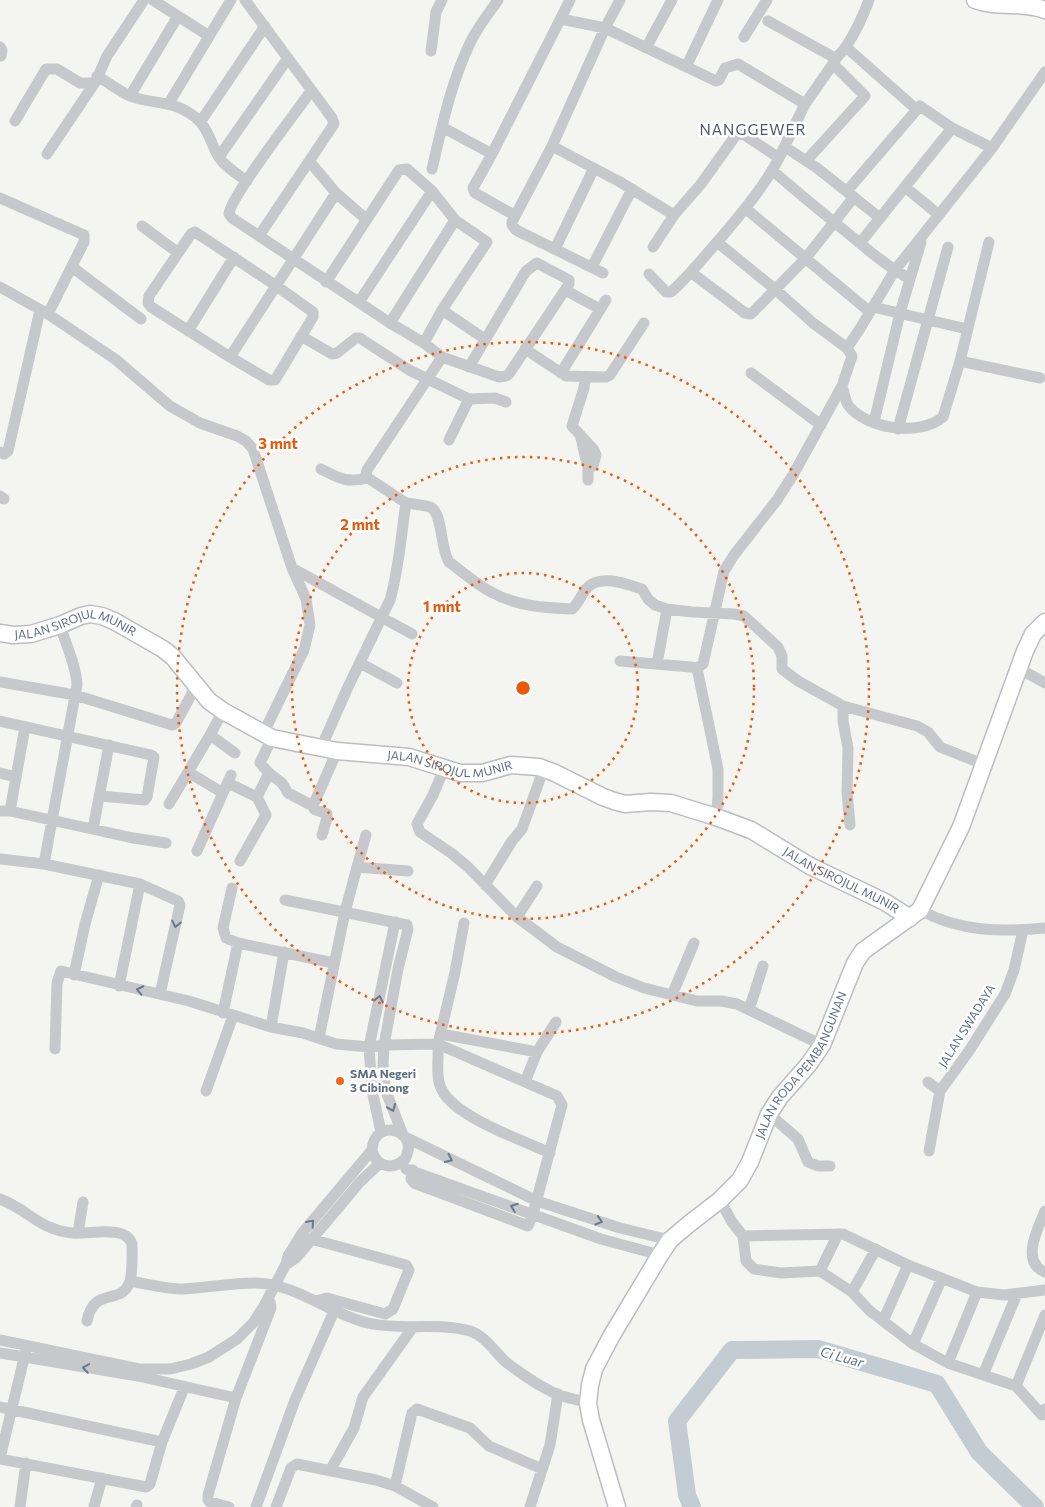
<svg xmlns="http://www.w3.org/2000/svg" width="1045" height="1507" viewBox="0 0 1045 1507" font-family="Commissioner,sans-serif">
  <rect width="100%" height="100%" fill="#f4f5f0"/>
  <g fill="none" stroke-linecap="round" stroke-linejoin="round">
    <!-- river -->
    <path stroke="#c3ccd2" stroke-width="18" d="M 692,1507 L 687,1495 L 677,1421 L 732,1350 L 818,1349 L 937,1384 L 979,1452 L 1035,1507"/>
    <!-- secondary casing -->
    <g stroke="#babdc2" stroke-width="19">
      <g id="secondary">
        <path d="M 975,0 C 998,9 1023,1 1045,10"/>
        <path id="s1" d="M 0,633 L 13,635 L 31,634 L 60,625 L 81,616 L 90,614 L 102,616 L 114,621 L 163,649 L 173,657 L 209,701 L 223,711 L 272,738 L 337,751 L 409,757 L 460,773 L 482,773 L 511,765 L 539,767 L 555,773 L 603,797 L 614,801 L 625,804 L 651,802 L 671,803 L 716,817 L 751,830 L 810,866 L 885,902 L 910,918"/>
        <path id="s2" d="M 617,1507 L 591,1420 L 588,1403 L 590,1385 L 594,1369 L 612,1335 L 660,1255 L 670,1240 L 689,1224 L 720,1200 L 740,1180 L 750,1162 L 769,1114 L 780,1097 L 809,1064 L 822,1045 L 855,963 L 863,951 L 920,910 L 961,827 L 1025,651 L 1033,634 L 1045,622"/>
      </g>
    </g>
    <!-- street -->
    <path stroke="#c6c8cc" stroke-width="11" d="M 153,0 L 209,36
      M 245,0 L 332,118 L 334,124 L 259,236
      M 561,19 L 605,28 L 716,81 L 719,80 L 725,68 L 738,64 L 805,104
      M 768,21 L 835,58
      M 744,37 L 767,0
      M 0,47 L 2,50 L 1,56
      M 846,47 L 916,109
      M 646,48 L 672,0
      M 431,51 L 436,12 L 442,0
      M 686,67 L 718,0
      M 97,76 C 108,82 119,91 130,96 C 153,105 172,99 195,117 C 207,126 211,143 218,156 C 225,167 237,174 247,181
      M 311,91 C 297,111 230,197 229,214 L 232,218 L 390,323 L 424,343 L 442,357 L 499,377 L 506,376 L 509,374 L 569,284 L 569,280 L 537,263 L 526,271 L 469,367
      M 130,96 L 178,16
      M 169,103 L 231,0
      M 15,121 L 46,69 L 57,69 L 80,83 L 91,83 L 96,81 L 107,56 L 144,0
      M 201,121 L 265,26
      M 442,127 L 492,154
      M 552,146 L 620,182 L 674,215
      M 785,147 L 817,168 L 880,218
      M 47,154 L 96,81
      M 219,157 L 288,58
      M 806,161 L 865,96 L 833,64
      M 310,162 L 336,193 L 366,219
      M 432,169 C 442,126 451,82 471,41 C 478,27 489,13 498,0
      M 772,170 C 798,193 824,214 850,235 C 869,251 888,267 910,279
      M 905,187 L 939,215
      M 847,191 L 920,106 L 952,128 L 992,148
      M 0,198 L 84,235 L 84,242 L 48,314
      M 745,208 L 870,312
      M 514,215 L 475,193 L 473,188 L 492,154 L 570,0
      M 142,226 L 177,252
      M 860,243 L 952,128
      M 653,247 L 674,215 L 701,184 L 736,135 L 743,134 L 779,158 L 805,104 L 833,64 C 836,56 843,52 847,45 C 857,30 863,16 869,0
      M 555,249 L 594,168
      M 72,267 L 141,319
      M 592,267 L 632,189
      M 603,273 L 516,230 L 512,225 L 512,222 L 552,146 L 605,28 L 620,0
      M 692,273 L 745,313 L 751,314 L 805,259 L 854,197
      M 649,274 L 666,292 L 671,292 C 691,274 707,253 725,233 C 745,209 765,185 779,158
      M 326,282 L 399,170 L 407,169 L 432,191 L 359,302
      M 0,287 L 48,314 L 115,359 L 170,406 L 200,423 L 237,436 L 246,441 L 253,449 L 292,568 L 306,599 L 310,625 L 304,650 L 263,734
      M 565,290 L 600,309
      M 873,307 L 967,329
      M 442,310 L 485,339
      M 390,323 L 455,220
      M 188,331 L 234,257
      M 301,336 L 332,354 L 337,353 L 356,338 L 360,338 L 409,370 L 469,399 L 495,398 L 506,402
      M 424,343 L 442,310 L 487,242 L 455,220 L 432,191
      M 847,348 L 861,327 L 895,270 L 992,148 L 1045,72
      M 525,349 L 566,376 L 606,377 L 610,375 L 644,323
      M 230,357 L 269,380 L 275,380 L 313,317 L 313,312 L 275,285 L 195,232 L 191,234 L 149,296 L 148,303 L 151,307 L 230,357 L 336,193
      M 960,361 L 1040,378
      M 561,373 L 606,300
      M 751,373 L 821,425
      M 585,378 L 584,388 L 572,426 L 594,450 L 596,455 L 593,466 L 588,468
      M 842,386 C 844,392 845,400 848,405 C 866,429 919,437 943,417 L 960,361 L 989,242
      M 874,422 L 900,313 L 921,242
      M 898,429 L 948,247
      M 581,438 L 588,468 L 588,480
      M 449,440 L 469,399
      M 0,452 L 4,454 L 8,451 L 40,310
      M 321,469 C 341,479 346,483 368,478
      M 0,496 L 4,499
      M 406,503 C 414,504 423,505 430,507 C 443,512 440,549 449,562 C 463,572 477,585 493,593 C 517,606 546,608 572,609 C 579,603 581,595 586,589 C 599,573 626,584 642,589 L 648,599 L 655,605 L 667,609 L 692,612 L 734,614 L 744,616 L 778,647 L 782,656 L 782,669 L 798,681 L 843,706 L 917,726 L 928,732 L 940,747 L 983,764
      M 292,568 L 412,634
      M 620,661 L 691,667 L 697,668 L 703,664 L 724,571 L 734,555 L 777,500 L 793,475 L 842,386 L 852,356 L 847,348 L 813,323 L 776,290 L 717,242
      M 360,663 L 397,683
      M 657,664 L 667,609
      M 697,668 L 718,769 L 718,798 L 716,817
      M 1018,668 L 1045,683
      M 0,682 L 75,695 L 172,725 L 176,723 L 196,686
      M 843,706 L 843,721 L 848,748 L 847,792 L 850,825
      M 0,721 L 151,755 L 154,757 L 147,797 L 145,800 L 100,796
      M 210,735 L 235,753
      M 321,748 L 348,687 L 390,600 C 399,569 401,535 406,503 L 368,478 L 366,474 L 367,470 L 442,357
      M 444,769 L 433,795 L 417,824 L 420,832 L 451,853 L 468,867 L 517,917 L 557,947 L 616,977 L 644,988 L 697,1001 L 721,1001 L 737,1004 L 822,1045
      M 188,772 L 223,793
      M 0,773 L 16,777
      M 269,773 L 282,783 L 288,793 L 313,806
      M 228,783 L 257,797
      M 169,804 L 210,735 L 223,711
      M 0,811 L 10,811 L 133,838 L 166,843
      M 10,811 L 25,727
      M 93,829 L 109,745
      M 322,835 L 327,818 L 327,814 L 314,809 L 313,806 L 337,751
      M 197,851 L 231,775
      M 0,859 L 44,864 L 140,884 L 178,901 L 180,905 L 160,994
      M 240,861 L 266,815 L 257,797 L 269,773 L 260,763 L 272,738
      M 44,864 L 77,685 C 76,665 66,645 60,625
      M 357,867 L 366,835
      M 485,885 L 512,841 L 522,829 L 544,768
      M 232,888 L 223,928 L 226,938 L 238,943 L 334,963
      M 285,900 L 407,925 L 408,929 L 398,969 L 384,1045 L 383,1065 L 385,1089 L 403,1135
      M 920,910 C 960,932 1000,932 1045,928
      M 517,917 L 537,886
      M 74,975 L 85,924 L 99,875
      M 119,986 L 140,884
      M 672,995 L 694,943
      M 749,1010 L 763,966
      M 223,1013 L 238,943
      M 271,1027 L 284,952
      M 441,1034 L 537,1052 L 556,1022
      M 319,1038 L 345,912 L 357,867 L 408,871
      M 55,1049 L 57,983 L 61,971 L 189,1001 L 271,1027 L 303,1033 L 336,1044 L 369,1047 L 384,1045 L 438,1044 L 455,972 L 464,923
      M 525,1082 L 537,1052
      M 928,1082 L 940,1091 L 969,1051 L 1005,994 L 1014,970 L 1023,930
      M 206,1091 L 233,1016
      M 769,1114 L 798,1139 L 808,1162 L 818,1166 L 830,1166
      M 381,1132 L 372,1090 L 369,1047 L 395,922
      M 405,1137 L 537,1201 L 620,1228 L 670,1240
      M 929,1151 L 940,1091
      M 406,1169 L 601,1239 L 660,1255
      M 413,1170 L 411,1179 L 414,1183 L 528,1226 L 533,1214 L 562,1105 L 557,1096 L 438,1044 C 439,1058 435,1078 442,1090 C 455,1117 522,1140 550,1153
      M 0,1199 C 29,1210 38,1229 72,1233 C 89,1235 125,1224 132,1244 C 132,1255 133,1270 130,1281 C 122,1307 94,1285 87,1321
      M 720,1200 L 732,1222 L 743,1236 L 843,1234 L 908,1265 L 977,1292 L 1004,1295 L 1045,1290
      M 1045,1211 C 1038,1228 1020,1262 1045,1272
      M 78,1233 L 83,1202
      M 743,1236 L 746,1261 L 754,1269 L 781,1273 L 820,1271 L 852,1292 L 870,1311 L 913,1344 L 948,1363 L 1016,1386 L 1042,1415 L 1045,1409
      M 311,1239 L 406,1265 L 409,1270 L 393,1309 L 385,1314 L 327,1298 L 315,1301
      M 288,1263 L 296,1258 L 360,1182 L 380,1163
      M 820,1271 L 838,1234
      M 130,1281 C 147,1284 166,1289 183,1289 C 207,1288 231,1283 255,1283 C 296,1283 329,1314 368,1323 C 402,1331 437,1322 470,1331 C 486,1336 495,1353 507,1363 C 522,1374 541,1388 559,1395 C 568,1398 579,1400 588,1403
      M 852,1292 L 876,1249
      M 883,1321 L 908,1265
      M 0,1340 L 139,1369 L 170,1369 L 191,1364 L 209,1357 L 237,1339 L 253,1323 L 264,1306 L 286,1264 L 288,1256 L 303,1232 L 372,1150 C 374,1116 421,1130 405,1159 C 393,1171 376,1167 372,1150
      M 913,1344 L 942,1278
      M 0,1353 L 138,1376 L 236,1398
      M 948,1363 L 977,1292
      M 983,1375 L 1017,1294
      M 1016,1386 L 1045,1315
      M 0,1407 L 162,1442
      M 0,1458 L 26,1350
      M 0,1459 L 146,1487 L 150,1484 L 162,1442 L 184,1388
      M 331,1469 L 354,1428 L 363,1397 L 413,1327
      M 395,1486 L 412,1413 L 417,1409 L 470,1428 L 489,1446 L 542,1469
      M 20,1507 L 26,1463
      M 94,1507 L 102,1478
      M 136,1507 L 137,1505
      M 229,1507 L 210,1502 L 208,1500 L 208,1495 L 236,1398 L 271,1308 L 270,1302
      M 256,1507 L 295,1400 L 334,1311
      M 276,1507 L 291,1468 L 297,1464 L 376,1480 L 395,1486 L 433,1507
      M 530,1507 L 550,1445 L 558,1394"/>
    <!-- secondary -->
    <use href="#secondary" stroke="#fff" stroke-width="16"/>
  </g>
  <!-- one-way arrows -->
  <defs><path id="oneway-chevron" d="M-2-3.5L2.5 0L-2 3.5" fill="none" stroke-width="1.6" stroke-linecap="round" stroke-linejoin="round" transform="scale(1.25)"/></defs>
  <g stroke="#6b788b">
    <use href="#oneway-chevron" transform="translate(176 924) rotate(102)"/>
    <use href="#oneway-chevron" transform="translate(140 990) rotate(-168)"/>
    <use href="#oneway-chevron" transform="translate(379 999) rotate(-78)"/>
    <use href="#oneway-chevron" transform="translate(392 1108) rotate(68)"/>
    <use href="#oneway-chevron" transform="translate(449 1159) rotate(25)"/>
    <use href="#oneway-chevron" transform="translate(514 1207) rotate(-160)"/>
    <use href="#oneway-chevron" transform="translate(599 1221) rotate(17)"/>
    <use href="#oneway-chevron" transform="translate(311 1223) rotate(-49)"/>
    <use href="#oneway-chevron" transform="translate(86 1368) rotate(-171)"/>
  </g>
  <!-- distance rings -->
  <g fill="none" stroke="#e8590c" stroke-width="2.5" stroke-dasharray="2.5 5">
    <circle cx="523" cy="688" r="115"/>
    <circle cx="523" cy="688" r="231"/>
    <circle cx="523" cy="688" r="346"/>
  </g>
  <!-- markers -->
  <circle fill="#f46611" stroke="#fff" stroke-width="2" cx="340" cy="1081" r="5"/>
  <g text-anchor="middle" stroke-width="5" stroke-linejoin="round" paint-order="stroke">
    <!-- street labels -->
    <g font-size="12" fill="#616f84" stroke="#fff">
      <text dy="4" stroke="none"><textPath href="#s1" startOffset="79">JALAN SIROJUL MUNIR</textPath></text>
      <text dy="4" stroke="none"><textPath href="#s1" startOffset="499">JALAN SIROJUL MUNIR</textPath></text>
      <text dy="4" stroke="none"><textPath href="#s1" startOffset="918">JALAN SIROJUL MUNIR</textPath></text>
      <text transform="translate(967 1026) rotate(-58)" y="4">JALAN SWADAYA</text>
      <text dy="4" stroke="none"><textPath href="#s2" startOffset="516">JALAN RODA PEMBANGUNAN</textPath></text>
    </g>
    <!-- poi labels -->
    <g font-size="12" font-weight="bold" fill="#616f84" stroke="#fff" text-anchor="start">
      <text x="350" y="1078">SMA Negeri<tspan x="350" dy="14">3 Cibinong</tspan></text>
    </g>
    <!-- water labels -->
    <g font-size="14" font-style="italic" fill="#617989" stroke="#fff">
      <text transform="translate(842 1357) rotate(15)" y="5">Ci Luar</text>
    </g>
    <!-- quarter labels -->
    <g font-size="15" letter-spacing="1" fill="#4f5a69" stroke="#fff">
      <text x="753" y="135">NANGGEWER</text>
    </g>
  </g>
  <circle cx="523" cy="688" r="8" fill="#e8590c" stroke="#fff" stroke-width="2.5"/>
  <g font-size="15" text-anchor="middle" font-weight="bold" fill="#e8590c" stroke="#fff" stroke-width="5" stroke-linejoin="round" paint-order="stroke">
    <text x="278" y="449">3 mnt</text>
    <text x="360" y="530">2 mnt</text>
    <text x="442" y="612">1 mnt</text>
  </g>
</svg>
